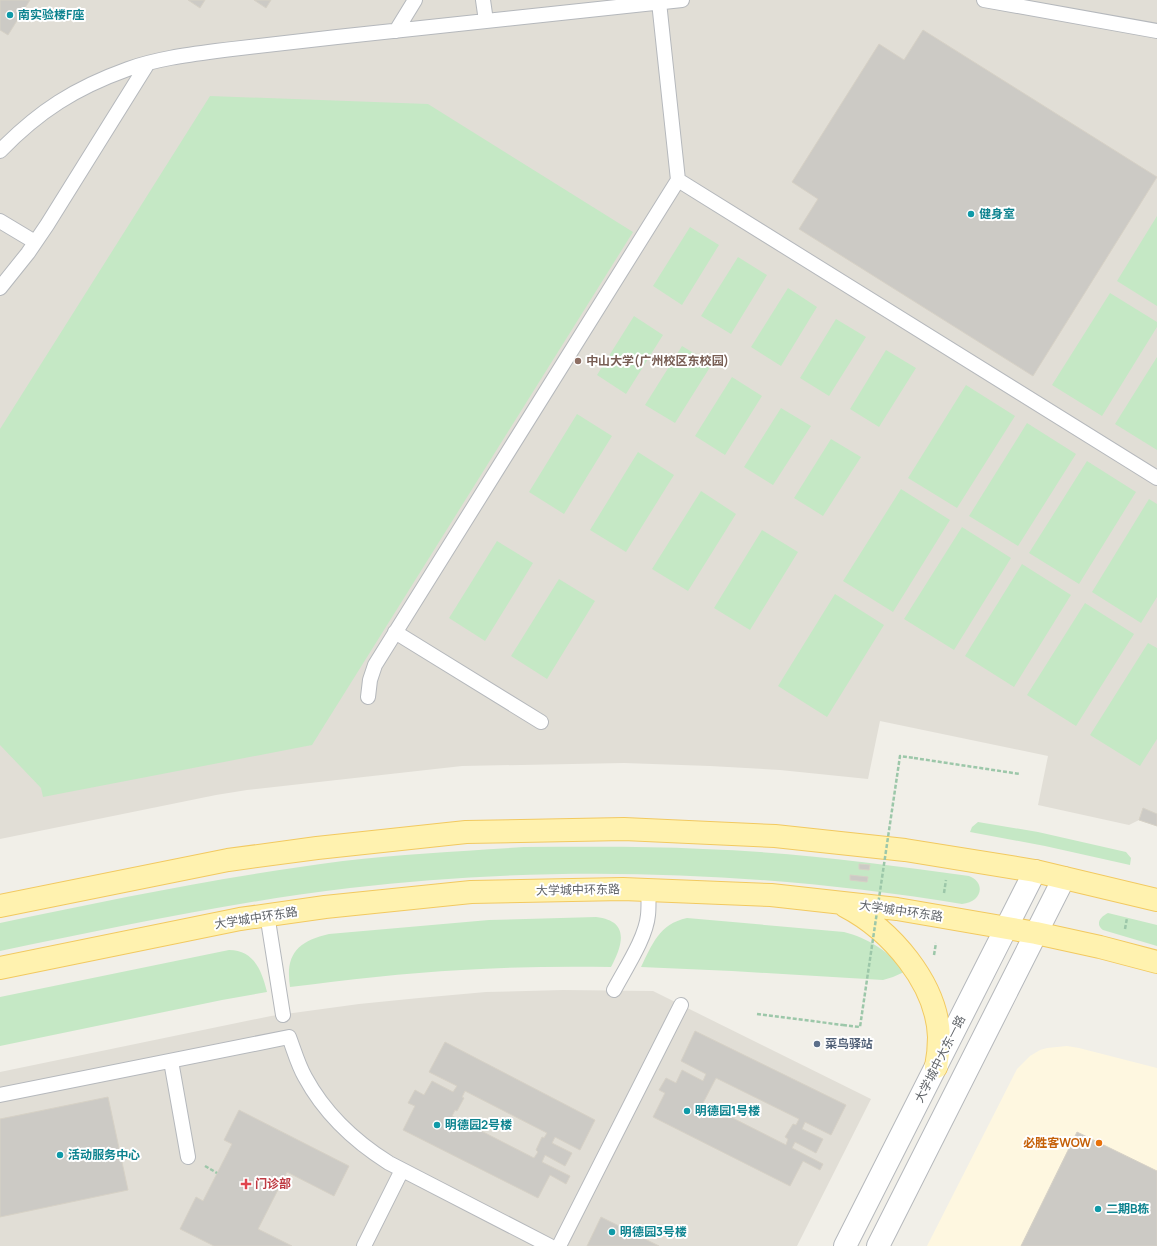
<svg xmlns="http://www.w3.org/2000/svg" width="1157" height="1246" viewBox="0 0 1157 1246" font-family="Manrope,'Noto Sans SC',sans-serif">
  <rect width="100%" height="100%" fill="#f1efe8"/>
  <!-- commercial -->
  <path fill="#fef7e0" d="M 1067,1046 L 1079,1048 L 1157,1068 L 1157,1246 L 927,1246 L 1017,1069 L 1030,1056 L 1040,1050 L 1047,1048 Z"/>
  <!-- education -->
  <path fill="#e1ded6" d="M 0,0 L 1157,0 L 1157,814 L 1143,809 L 1139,820 L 1129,825 L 1038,805 L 1048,756 L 880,721 L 868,779 L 780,770 L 710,766 L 624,763 L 462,766 L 247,790 L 216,795 L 0,839 Z
    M 563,990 L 653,991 L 871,1099 L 797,1246 L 0,1246 L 0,1072 L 271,1016 L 359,1004 L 419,998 L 486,992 Z"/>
  <!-- green -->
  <path fill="#c5e8c5" d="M 210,96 L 428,104 L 633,232 L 312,745 L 43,797 L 41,788 L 0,745 L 0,429 Z
    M 1157,216 L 1157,306 L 1117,281 Z
    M 690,227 L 719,245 L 682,305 L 653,286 Z
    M 738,257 L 767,275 L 731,334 L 701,316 Z
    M 788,288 L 817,307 L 781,366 L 751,347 Z
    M 1110,293 L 1157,322 L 1157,327 L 1102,416 L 1052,385 Z
    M 634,316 L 663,335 L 626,394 L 597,375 Z
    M 836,319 L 866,337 L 829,396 L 800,378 Z
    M 682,346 L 712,364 L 675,423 L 645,405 Z
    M 886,350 L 916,368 L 879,427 L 850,409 Z
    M 1157,357 L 1157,450 L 1115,424 Z
    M 732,377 L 762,396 L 725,455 L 695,436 Z
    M 966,385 L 1015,416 L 957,508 L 908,478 Z
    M 781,408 L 811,426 L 773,485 L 744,467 Z
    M 577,414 L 612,436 L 564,514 L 529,492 Z
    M 1027,423 L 1076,454 L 1018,546 L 969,516 Z
    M 831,439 L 861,457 L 823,516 L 794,498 Z
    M 638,452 L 674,475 L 626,552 L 590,530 Z
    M 1087,461 L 1136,492 L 1079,584 L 1029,553 Z
    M 901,489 L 950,520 L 893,612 L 843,581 Z
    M 701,491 L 736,514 L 688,591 L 652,569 Z
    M 1149,499 L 1157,504 L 1157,597 L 1141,623 L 1092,592 Z
    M 962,527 L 1011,558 L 954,650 L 904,619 Z
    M 762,530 L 798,552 L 750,630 L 714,608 Z
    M 497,541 L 533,563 L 485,641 L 449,618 Z
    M 1022,564 L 1071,595 L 1014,687 L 965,656 Z
    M 559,579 L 595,601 L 547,679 L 511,656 Z
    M 835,594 L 884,625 L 827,717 L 778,686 Z
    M 1085,603 L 1134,634 L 1076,726 L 1027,695 Z
    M 1148,643 L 1157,648 L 1157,739 L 1140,766 L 1090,735 Z
    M 978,822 L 1038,832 L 1126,852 L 1131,858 L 1130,865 L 1045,846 L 970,832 L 972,827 Z
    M 524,847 C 583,847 643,846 703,849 C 792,852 881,864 969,876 C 987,883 981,903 962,904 C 760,871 554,864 350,888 C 232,902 116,927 0,951 L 0,923 C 114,899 227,876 343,861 C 403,854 463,851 524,847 Z
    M 1108,913 L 1157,925 L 1157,946 L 1103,930 C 1095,924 1100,917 1108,913 Z
    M 596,917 C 630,921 623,944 611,967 C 562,966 512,967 462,970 C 405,973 347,980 290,987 C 285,954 298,941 329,934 L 489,920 Z
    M 687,918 L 844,932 C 867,938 890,951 904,972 L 893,977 L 883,980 L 732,971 L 641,967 C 652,945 659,924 687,918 Z
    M 229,950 C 254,950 262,971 267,992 L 222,1000 L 0,1046 L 0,997 Z"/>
  <!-- building -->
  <path fill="#cccac5" stroke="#d6d1c6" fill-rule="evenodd" d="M 0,0 L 30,0 L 8,35 L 0,30 Z
    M 188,0 L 205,0 L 200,8 Z
    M 254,0 L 271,0 L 266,8 Z
    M 923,30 L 1157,177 L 1033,376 L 799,229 L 818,199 L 792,182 L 879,44 L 904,60 Z
    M 1143,808 L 1157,814 L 1157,826 L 1139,820 Z
    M 859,864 L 870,865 L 869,870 L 859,869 Z
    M 850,875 L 868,877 L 867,882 L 850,880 Z
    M 695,1031 L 846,1105 L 831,1135 L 805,1122 L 802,1129 L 823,1139 L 816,1153 L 795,1142 L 792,1148 L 823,1164 L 820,1170 L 803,1161 L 790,1186 L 653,1117 L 665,1093 L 659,1090 L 666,1078 L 676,1083 L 682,1070 L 703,1081 L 706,1074 L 681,1061 ZM 716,1078 L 799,1119 L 796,1125 L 793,1124 L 785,1137 L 788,1139 L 786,1145 L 703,1103 Z
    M 445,1042 L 595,1120 L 580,1150 L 555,1137 L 552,1143 L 572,1153 L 565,1166 L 545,1155 L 542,1162 L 570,1176 L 566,1184 L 550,1175 L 538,1198 L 403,1130 L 415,1106 L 408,1103 L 415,1090 L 424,1095 L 432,1081 L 453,1092 L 457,1086 L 429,1072 ZM 465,1091 L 547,1133 L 544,1138 L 542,1137 L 536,1150 L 538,1152 L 534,1158 L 452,1116 L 455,1110 L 457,1111 L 464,1098 L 462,1097 Z
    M 108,1097 L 128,1190 L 0,1217 L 0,1119 Z
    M 239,1110 L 349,1166 L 334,1196 L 287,1172 L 258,1229 L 292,1246 L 214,1246 L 180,1229 L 196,1197 L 203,1201 L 232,1144 L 224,1140 Z
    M 1077,1132 L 1157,1171 L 1157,1246 L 1021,1246 Z
    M 601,1217 L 659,1246 L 587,1246 Z"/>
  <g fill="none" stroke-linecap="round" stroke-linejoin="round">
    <!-- service casing -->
    <g stroke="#b5b8bc" stroke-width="16">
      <path id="service" d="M 483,0 L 486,21
        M 984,0 L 1157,31
        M 396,31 L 415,0
        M 0,151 C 39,111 75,88 128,69 C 156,59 186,55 216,51 C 256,46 296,42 337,37 C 452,25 567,12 682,0
        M 678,180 L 1157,478
        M 0,221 L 35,242
        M 0,288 L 28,253 L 47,225 L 148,63
        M 395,632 L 541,722
        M 368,697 L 370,680 L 375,665 L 678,180 L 659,2
        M 267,914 L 283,1015
        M 614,990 C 625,969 646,938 648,915 C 649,906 648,898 649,890
        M 171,1061 L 188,1157
        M 0,1095 L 289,1037 C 294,1050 298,1065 305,1077 C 325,1114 354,1141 389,1163 L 550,1246
        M 364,1246 L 402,1170
        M 559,1246 L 681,1005"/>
    </g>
    <!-- tertiary casing -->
    <g stroke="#b5b8bc" stroke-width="24">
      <path id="tertiary" d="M 845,1246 L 1035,871
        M 878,1246 L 1064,878"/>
    </g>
    <!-- primary casing -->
    <g stroke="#f2c960" stroke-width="24">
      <path id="primary" d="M 0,906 L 228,860 L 317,848 L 466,832 L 624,829 L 775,836 L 905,850 L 1035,871 L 1157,900
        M 845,906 C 891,930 937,983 939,1037 C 939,1047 938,1057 936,1067
        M 0,968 L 240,919 L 325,907 L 471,892 L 623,889 L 771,895 L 897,909 L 1036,933 L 1100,947 L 1157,962"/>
    </g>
    <!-- path -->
    <path stroke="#9cc7a9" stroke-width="2.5" stroke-dasharray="4 2" stroke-linecap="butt" d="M 914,758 L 1020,774
      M 944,893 L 946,880
      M 1125,929 L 1127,918
      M 934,955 L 936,943
      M 757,1014 L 843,1025
      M 205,1166 L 217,1173"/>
    <!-- service -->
    <use href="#service" stroke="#fff" stroke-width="14"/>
    <!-- tertiary -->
    <use href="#tertiary" stroke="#fff" stroke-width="22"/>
    <!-- primary -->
    <use href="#primary" stroke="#fff2af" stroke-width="22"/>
    <!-- path-bridge -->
    <path stroke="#9cc7a9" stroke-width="2.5" stroke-dasharray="4 2" stroke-linecap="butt" d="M 843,1025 L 860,1027 L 900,756 L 914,758"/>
  </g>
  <!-- markers -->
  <g fill="#0f9aa8" stroke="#fff" stroke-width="1.5">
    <circle cx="10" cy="15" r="4"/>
    <circle cx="971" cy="214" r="4"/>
    <circle cx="687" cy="1111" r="4"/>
    <circle cx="437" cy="1125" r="4"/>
    <circle cx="60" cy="1155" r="4"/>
    <circle cx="1098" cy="1209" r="4"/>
    <circle cx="612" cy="1232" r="4"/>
  </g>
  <circle fill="#8d6e63" stroke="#fff" stroke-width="1.5" cx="578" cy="361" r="4"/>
  <circle fill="#5c6f8a" stroke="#fff" stroke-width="1.5" cx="817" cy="1044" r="4"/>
  <circle fill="#e8710a" stroke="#fff" stroke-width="1.5" cx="1099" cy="1143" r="4"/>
  <path fill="#e0444e" stroke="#fff" stroke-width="1.5" d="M244 1178h4v4h4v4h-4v4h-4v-4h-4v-4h4z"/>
  <g text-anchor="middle" stroke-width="4" stroke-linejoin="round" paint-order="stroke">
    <!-- culture labels -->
    <g font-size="12" font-weight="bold" fill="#0d838f" stroke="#fff" text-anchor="start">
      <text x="18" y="19">南实验楼F座</text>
      <text x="979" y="218">健身室</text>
      <text x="695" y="1115">明德园1号楼</text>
      <text x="445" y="1129">明德园2号楼</text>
      <text x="68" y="1159">活动服务中心</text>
      <text x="1106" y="1213">二期B栋</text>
      <text x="620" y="1236">明德园3号楼</text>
    </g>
    <!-- education labels -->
    <g font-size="12" font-weight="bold" fill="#785e54" stroke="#fff" text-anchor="start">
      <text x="586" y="365">中山大学(广州校区东校园)</text>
    </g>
    <!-- street labels -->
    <g font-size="12" fill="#5f6368" stroke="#fff">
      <text transform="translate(578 890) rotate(-1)" y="4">大学城中环东路</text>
      <text transform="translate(901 911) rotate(8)" y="4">大学城中环东路</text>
      <text transform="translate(256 918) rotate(-9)" y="4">大学城中环东路</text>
      <text transform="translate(940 1059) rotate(-63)" y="4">大学城中大东一路</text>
    </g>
    <!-- service labels -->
    <g font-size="12" font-weight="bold" fill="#4e5e75" stroke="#fff" text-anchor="start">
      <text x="825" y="1048">菜鸟驿站</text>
    </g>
    <!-- food labels -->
    <g font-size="12" font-weight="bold" fill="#c56008" stroke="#fff" text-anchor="end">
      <text x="1091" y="1147">必胜客WOW</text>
    </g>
    <!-- health labels -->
    <g font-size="12" font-weight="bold" fill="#be3a42" stroke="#fff" text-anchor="start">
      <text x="255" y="1188">门诊部</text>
    </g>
  </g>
</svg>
